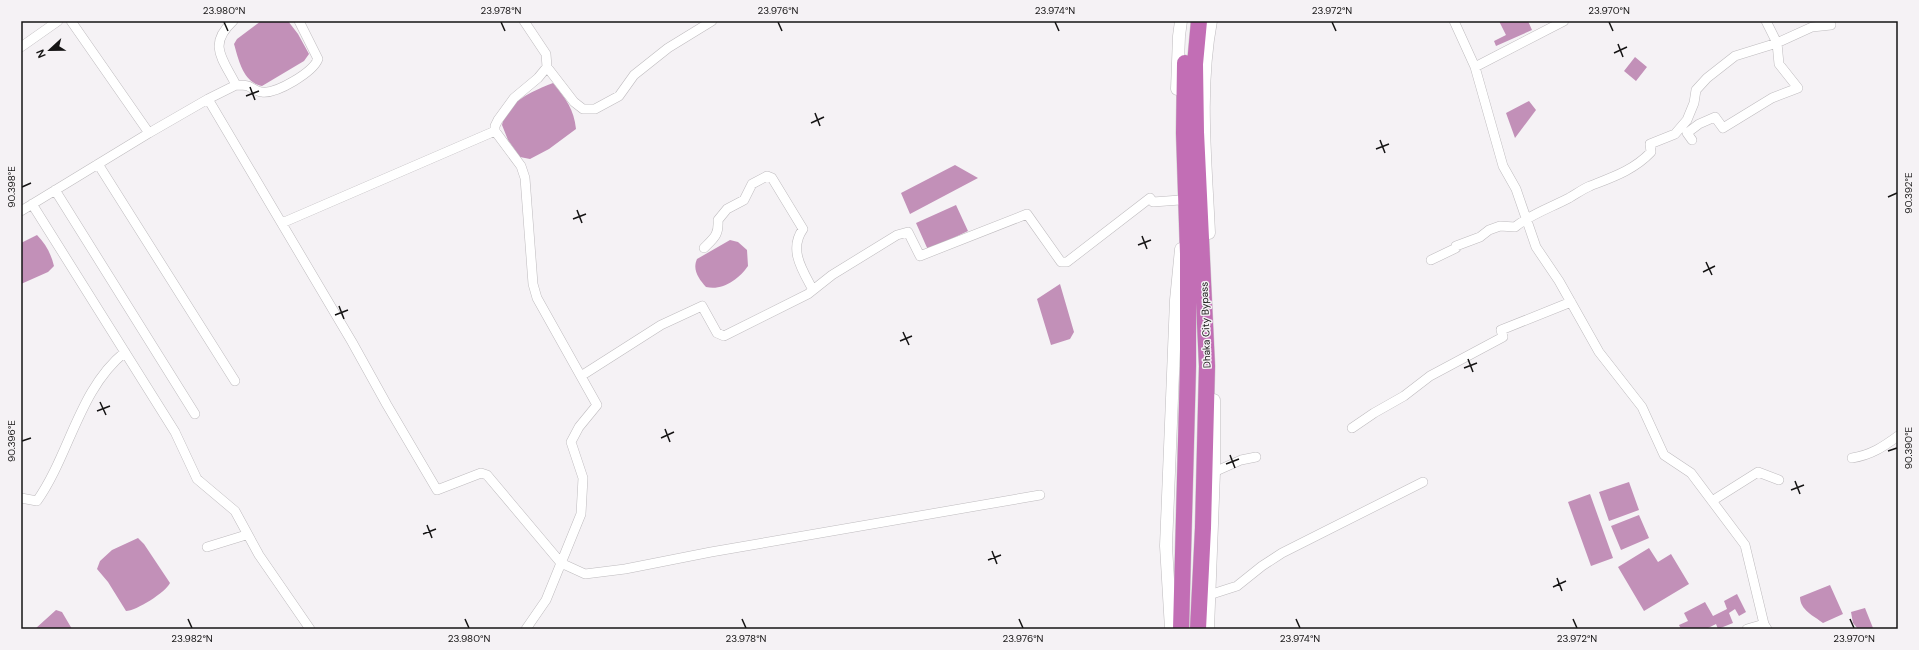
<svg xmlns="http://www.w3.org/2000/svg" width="1919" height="650" viewBox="0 0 1919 650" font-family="'DM Sans',sans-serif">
  <rect width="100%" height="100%" fill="#f5f2f5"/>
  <!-- water -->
  <path fill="#c290b8" d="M 261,21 L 288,21 L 298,34 L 309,54 L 304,61 L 262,86 C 243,82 239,61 234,44 L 237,39 Z
    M 1499,21 L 1528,21 L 1532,30 L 1496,46 L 1494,41 L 1506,35 Z
    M 1635,57 L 1647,67 L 1636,81 L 1624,71 Z
    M 553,83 C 566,99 574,109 576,129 L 549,149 L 530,159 L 520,157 L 508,140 L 502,125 C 503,121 504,116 506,113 C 513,100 539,88 553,83 Z
    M 1529,101 L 1536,110 L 1515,138 L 1506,113 Z
    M 955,165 L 978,178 L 910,214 L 901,193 Z
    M 956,205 L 968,231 L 928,250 L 916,223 Z
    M 37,235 C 46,244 51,254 54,266 L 48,272 L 21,284 L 21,243 Z
    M 730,240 L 738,242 L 747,250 L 748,266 C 739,279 723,291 706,287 C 699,279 692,270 697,259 Z
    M 1060,284 L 1074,332 L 1070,339 L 1051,345 L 1037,299 Z
    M 1629,482 L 1639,510 L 1609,521 L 1599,492 Z
    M 1590,494 L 1613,558 L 1591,566 L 1568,502 Z
    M 1639,515 L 1649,538 L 1621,550 L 1611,526 Z
    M 138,538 L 144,544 L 170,583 C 166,592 136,611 126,611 L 108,582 L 97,569 L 100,561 L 112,550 Z
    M 1649,548 L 1658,562 L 1671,554 L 1689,584 L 1644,611 L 1618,567 Z
    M 1830,585 L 1843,614 L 1823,623 C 1814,616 1800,610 1800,597 Z
    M 1737,594 L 1746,612 L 1739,616 L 1735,609 L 1729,613 L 1733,623 L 1718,629 L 1716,624 L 1706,629 L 1681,629 L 1679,625 L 1688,621 L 1684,613 L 1705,602 L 1713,616 L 1727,609 L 1724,601 Z
    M 1865,608 L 1873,628 L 1858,629 L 1853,623 L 1851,612 Z
    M 56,610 L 62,612 L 72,629 L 35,629 Z"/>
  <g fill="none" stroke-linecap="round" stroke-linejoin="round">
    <!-- street casing -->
    <g stroke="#bebbbe" stroke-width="10">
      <path id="street" d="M 71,21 L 149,133 L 208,99 L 352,342 L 387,405 L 437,490 L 481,473 L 487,475 L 561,563 L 585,574 L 625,569 L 711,552 L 1040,495
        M 524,21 L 546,54 L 547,67 L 538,78 L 514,98 L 498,120 L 495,126 L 495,131 L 521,166 L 525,178 L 533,284 L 537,298 L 597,405 L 579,427 L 571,442 L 583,478 L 581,514 L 546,600 L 526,629
        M 1454,21 L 1475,67 L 1503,166 L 1516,189 L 1536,247 L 1559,281 L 1599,352 L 1642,407 L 1664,455 L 1691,473 L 1745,545 L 1764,624 L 1767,629
        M 1766,21 L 1777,43 L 1812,27 L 1831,25
        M 21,47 L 58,21
        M 547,67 L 574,102 L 583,109 L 595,109 L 619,96 L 634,75 L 668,48 L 712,21
        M 1475,67 L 1564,21
        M 236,85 C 240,85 245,85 248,86 C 253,88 257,92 262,92 C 277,94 313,72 318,59 L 299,21
        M 208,99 L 236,85 C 223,59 207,45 233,21
        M 98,164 L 235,381
        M 55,190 L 195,414
        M 32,204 L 175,432 L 197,479 L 235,511 L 259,555 L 310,629
        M 21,211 L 149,133
        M 282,223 L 495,131
        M 704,248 C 714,238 719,235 718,220 L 727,209 L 744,200 L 752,184 L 767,176 L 772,178 L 803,229 C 788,250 803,271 813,290
        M 1431,260 L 1456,248 L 1456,246 L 1480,237 L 1489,230 L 1500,226 L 1515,227 C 1531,214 1550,208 1569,198 C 1576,194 1583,189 1590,186 C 1613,177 1634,170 1651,152 L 1650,144 L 1675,134 L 1687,120 L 1694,103 L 1696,90 L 1707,78 L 1735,56 L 1777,43 L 1779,64 L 1798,88 L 1772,98 L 1723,128 L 1715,117 L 1699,124 L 1687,133 L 1692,140
        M 581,376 L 661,325 L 702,306 L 717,333 L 724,336 L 808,294 L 832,275 L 897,235 L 908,232 L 920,256 L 1027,214 L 1061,262 L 1067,262 L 1150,198 L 1153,202 L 1180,200
        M 1352,428 L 1374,413 L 1404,396 L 1430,376 L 1503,337 L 1501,330 L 1571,302
        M 1852,458 C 1871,455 1883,447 1898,436
        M 1214,472 L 1241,460 L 1256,457
        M 21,498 L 37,501 C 70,454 79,389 125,352
        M 1712,501 L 1758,472 L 1779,480
        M 207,547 L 246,535
        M 1209,595 L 1237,586 L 1262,566 L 1282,553 L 1423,482
        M 1747,629 L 1764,624"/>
    </g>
    <!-- secondary casing -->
    <g stroke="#bebbbe" stroke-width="13">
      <path id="secondary" d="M 1177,89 L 1179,36 L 1181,21
        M 1209,233 C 1206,163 1198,90 1211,21
        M 1171,629 L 1166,546 L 1176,300 L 1181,249
        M 1208,629 L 1214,472 L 1214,400"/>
    </g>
    <!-- highway casing -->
    <g stroke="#d0d0d0" stroke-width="17">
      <path id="highway" d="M 1181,629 L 1188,366 L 1188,254 L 1184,133 L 1185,63
        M 1198,629 L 1203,528 L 1207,366 L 1196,132 L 1195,64 L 1199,21"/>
    </g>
    <!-- street -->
    <use href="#street" stroke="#fff" stroke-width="9"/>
    <!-- secondary -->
    <use href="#secondary" stroke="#fff" stroke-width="12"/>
    <!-- highway -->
    <use href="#highway" stroke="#c26eb5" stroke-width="16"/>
  </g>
  <!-- ticks -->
  <path fill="none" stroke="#151414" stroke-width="1.5" d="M 224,22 L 228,31M 501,22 L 505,31M 778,22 L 782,31M 1055,22 L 1059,31M 1332,22 L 1336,31M 1609,22 L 1613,31M 1618,44 L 1623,57M 1614,53 L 1627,47M 250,87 L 255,100M 246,96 L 259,91M 815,113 L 820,126M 811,123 L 824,117M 1380,140 L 1385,153M 1376,149 L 1389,144M 22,187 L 31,183M 1888,197 L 1897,193M 577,210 L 582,223M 573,219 L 586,214M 1142,236 L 1147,249M 1138,245 L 1151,240M 1706,262 L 1712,275M 1703,272 L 1715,266M 339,306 L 344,319M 335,315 L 348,310M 903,332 L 909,345M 900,341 L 912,336M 1468,359 L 1473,372M 1464,368 L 1477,363M 100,402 L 106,415M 97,411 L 110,406M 665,429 L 670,442M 661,438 L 674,432M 22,441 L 31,438M 1888,451 L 1897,448M 1230,455 L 1235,468M 1226,464 L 1239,459M 1795,481 L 1800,494M 1791,490 L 1804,485M 427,525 L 432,538M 423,534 L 436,529M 992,551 L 997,564M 988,560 L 1001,555M 1557,578 L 1562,591M 1553,587 L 1566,581M 188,619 L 192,628M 465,619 L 469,628M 742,619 L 746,628M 1019,619 L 1023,628M 1296,619 L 1300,628M 1573,619 L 1577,628M 1850,619 L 1854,628"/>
  <g text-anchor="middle" stroke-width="3" stroke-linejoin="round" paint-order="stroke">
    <!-- street labels -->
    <g font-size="10" fill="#151414" stroke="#f5f2f5">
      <text transform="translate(1205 325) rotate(-92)" y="4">Dhaka City Bypass</text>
    </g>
  </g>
  <!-- border -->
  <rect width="1919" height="650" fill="none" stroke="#f5f2f5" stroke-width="44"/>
  <!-- north arrow -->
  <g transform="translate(50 50) rotate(248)" stroke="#f5f2f5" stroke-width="3" paint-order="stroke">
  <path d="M0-3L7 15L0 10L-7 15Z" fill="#151414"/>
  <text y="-6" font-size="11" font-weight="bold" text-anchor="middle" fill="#151414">N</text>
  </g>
  <rect x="22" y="22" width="1875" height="606" fill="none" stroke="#151414" stroke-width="1.5"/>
  <g font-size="10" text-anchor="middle" fill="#151414">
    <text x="224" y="14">23.980°N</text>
    <text x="501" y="14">23.978°N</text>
    <text x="778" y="14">23.976°N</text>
    <text x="1055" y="14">23.974°N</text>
    <text x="1332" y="14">23.972°N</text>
    <text x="1609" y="14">23.970°N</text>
    <text transform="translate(11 187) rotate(-90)" y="4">90.398°E</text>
    <text transform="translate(1908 193) rotate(-90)" y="4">90.392°E</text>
    <text transform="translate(11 441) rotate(-90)" y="4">90.396°E</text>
    <text transform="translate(1908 448) rotate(-90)" y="4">90.390°E</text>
    <text x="192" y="642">23.982°N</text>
    <text x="469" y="642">23.980°N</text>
    <text x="746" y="642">23.978°N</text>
    <text x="1023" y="642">23.976°N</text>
    <text x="1300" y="642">23.974°N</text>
    <text x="1577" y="642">23.972°N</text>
    <text x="1854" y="642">23.970°N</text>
  </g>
</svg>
